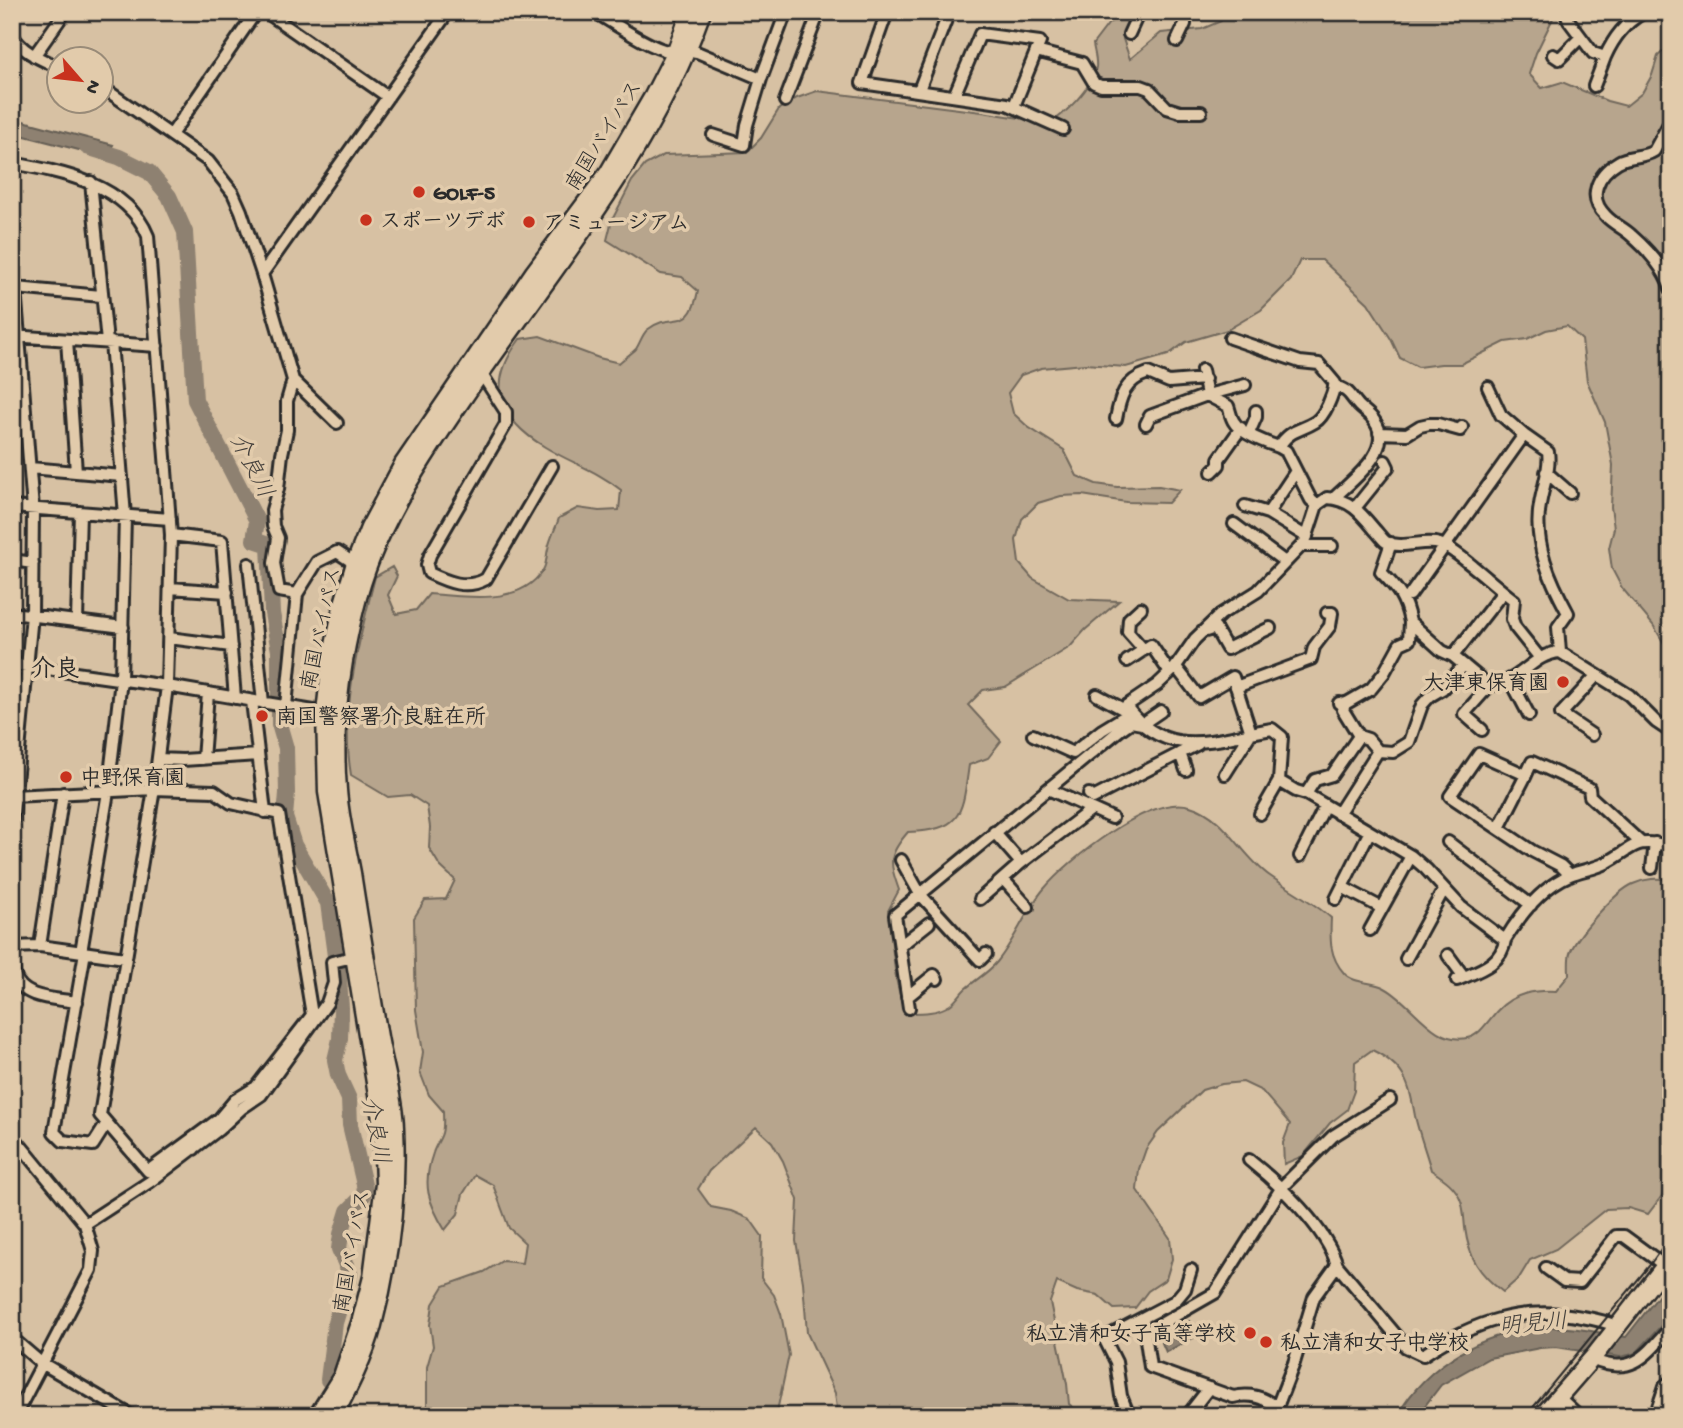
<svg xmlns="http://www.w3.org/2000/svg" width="1683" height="1428" viewBox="0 0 1683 1428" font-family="'Gochi Hand','Klee One',sans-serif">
  <rect width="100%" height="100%" fill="#d7c1a3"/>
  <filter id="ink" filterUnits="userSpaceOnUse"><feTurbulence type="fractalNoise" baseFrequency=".0143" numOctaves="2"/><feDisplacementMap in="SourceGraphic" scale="14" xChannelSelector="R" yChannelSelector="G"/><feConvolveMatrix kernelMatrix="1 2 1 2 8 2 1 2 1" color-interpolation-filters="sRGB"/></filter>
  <g filter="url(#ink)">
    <!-- green -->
    <path fill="#b7a58d" stroke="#71685c" stroke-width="2" d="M 1127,12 L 1130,23 L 1123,39 L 1130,59 L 1161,33 L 1202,29 L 1221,21 L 1225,12 L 1556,12 L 1536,53 L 1529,74 L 1542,88 L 1562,82 L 1607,101 L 1626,106 L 1642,93 L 1652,75 L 1658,56 L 1671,44 L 1671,655 L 1653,625 L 1622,588 L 1612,569 L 1609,548 L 1614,528 L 1611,507 L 1613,465 L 1605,422 L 1587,381 L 1582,340 L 1567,326 L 1546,330 L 1527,339 L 1505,342 L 1461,364 L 1441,364 L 1418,367 L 1400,358 L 1391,339 L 1368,303 L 1322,260 L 1300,260 L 1291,280 L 1261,310 L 1227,330 L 1186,342 L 1168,355 L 1126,367 L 1085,364 L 1041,368 L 1021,375 L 1008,393 L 1013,413 L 1028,427 L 1064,450 L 1077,476 L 1096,484 L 1117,487 L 1159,486 L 1180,490 L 1168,503 L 1126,502 L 1082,495 L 1061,496 L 1038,503 L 1022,519 L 1016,540 L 1019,563 L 1032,578 L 1069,599 L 1119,601 L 1085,630 L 1070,647 L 1005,687 L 983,690 L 968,705 L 1001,741 L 988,758 L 969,765 C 962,814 963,830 908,832 C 888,855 889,862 899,890 L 888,911 L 896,978 L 904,1013 C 920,1013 936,1014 950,1005 C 956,1001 960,994 965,989 C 975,980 988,973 997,962 C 1015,940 1025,912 1043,890 C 1068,860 1150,794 1190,806 C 1226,816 1241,856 1270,876 C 1290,890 1312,901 1331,918 C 1330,939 1329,956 1344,973 C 1352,983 1372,982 1383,987 C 1411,1000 1432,1045 1467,1038 C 1480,1036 1489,1019 1498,1010 C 1514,993 1534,990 1556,991 L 1569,975 C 1569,969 1568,959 1570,953 C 1577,935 1615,892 1633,884 C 1646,878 1657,878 1671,880 L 1671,1184 L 1648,1214 L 1628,1208 L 1606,1209 L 1556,1249 L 1530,1260 L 1519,1278 L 1503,1292 C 1479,1274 1469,1258 1465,1228 C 1464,1219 1464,1209 1461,1201 C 1456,1186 1443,1178 1431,1170 C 1426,1152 1419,1134 1415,1116 C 1409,1083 1405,1066 1372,1050 L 1355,1062 L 1354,1091 L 1347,1110 L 1330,1123 L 1303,1156 L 1284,1164 L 1283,1143 L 1290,1124 L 1262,1091 L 1243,1082 L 1222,1084 L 1202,1090 L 1158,1132 L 1146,1149 L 1139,1169 L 1137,1190 L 1170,1238 L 1172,1259 L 1166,1279 L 1148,1291 L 1135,1308 L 1114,1309 L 1098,1295 L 1077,1291 L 1057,1282 L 1050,1302 L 1067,1384 L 1069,1404 L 1083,1416 L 838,1416 L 835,1393 L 807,1333 L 803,1282 L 796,1241 L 798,1200 L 783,1161 L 772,1142 L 756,1127 L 709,1171 L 698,1189 L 711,1207 L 731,1211 L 750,1219 L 762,1236 L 761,1278 L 774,1295 L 781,1314 L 789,1355 L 776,1416 L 427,1416 L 427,1367 L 433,1346 L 430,1325 L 433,1304 L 444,1286 L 484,1272 L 502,1261 L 522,1263 L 525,1243 L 509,1228 L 493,1185 L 475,1175 L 463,1194 L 458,1214 L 445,1230 C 428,1202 422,1185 433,1153 C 435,1146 440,1140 442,1133 C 444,1126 443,1118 443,1111 L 429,1095 L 420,1072 L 423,1052 L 416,1010 L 414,918 L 425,900 L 446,899 L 455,880 L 440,866 L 429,848 L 430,827 L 427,806 L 410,795 L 388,797 L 351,775 C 340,710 359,640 375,577 L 392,567 L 397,576 L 388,595 L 396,614 L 416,610 L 429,594 C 465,596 520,607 543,570 C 547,564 546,556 548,549 C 550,538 556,528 559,518 L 578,508 L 599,511 L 619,510 L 621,490 C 598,471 571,463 545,447 C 498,419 486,384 520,339 L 540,336 L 599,358 L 619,363 C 624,358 631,354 636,349 C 640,343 642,335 647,330 C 673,309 689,336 698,291 L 682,277 L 661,274 L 607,240 L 612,220 L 632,181 L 645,165 L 664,155 L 747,152 L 761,138 L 779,109 L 797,98 L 817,91 L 982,112 L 1026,119 L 1046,126 C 1064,115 1092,89 1096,67 C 1097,60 1094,51 1093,44 L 1109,23 Z"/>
    <!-- water -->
    <path fill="#8e8171" stroke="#665f55" stroke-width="2" d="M 12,118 L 113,145 L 106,157 L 25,136 L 12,134 Z
      M 1671,1280 L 1671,1315 L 1636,1353 L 1629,1355 L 1620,1357 L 1556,1347 L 1540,1348 L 1489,1358 L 1441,1385 L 1417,1416 L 1397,1416 C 1427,1363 1485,1331 1545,1327 C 1573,1326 1600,1333 1626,1337 Z
      M 1189,1321 L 1197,1336 L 1166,1352 L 1159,1336 Z"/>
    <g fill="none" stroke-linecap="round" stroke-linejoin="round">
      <!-- river -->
      <path stroke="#8e8171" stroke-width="16" d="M 87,147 L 119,157 L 149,172 L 169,196 L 185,232 L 195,400 L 257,521 L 254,540 L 269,545 L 272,613 L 279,651 L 279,724 L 286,748 L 287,793 L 285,817 L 294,845 L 328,903 L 335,956
        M 328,1380 L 335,1323 L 350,1274 L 339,1249 L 341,1234 L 348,1211 L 363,1196 L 365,1189 L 350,1125 L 349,1099 L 338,1075 L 335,1060 L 340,1039 L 341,1008 L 338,964"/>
      <!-- minor casing -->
      <g stroke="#2b2b2b" stroke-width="16">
        <path id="minor" d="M 266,12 L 388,97
          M 595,12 C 612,22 651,49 669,51 C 679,53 687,50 697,52 L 761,79 L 786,12
          M 887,12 L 862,83 L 1007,104 L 1063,129
          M 1566,12 L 1569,21 L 1593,53 L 1605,57 C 1614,37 1625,23 1644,12
          M 1129,34 L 1139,12
          M 12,35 C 23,53 41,59 60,68
          M 1177,41 L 1185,24 L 1186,12
          M 1036,51 L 1082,63 L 1094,83 L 1101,86 L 1141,86 L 1149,89 L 1167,108 L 1180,112 L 1201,112
          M 1553,55 L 1559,59 L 1581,37
          M 34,56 L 65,12
          M 1594,86 L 1605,57
          M 102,87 L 208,161 L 233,193 L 241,211 L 262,274 L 293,380 L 287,401 L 287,430 L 282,454 L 278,489 L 272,510 L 273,526 L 278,538 L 274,563 L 279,591 L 297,594
          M 919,90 L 949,12
          M 954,96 L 980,34 L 1040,42 L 1014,106
          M 785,101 L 819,12
          M 1671,120 L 1654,151 C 1643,158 1629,155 1618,162 C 1598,174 1586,197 1606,216 C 1613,224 1624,228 1632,236 C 1647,249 1665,269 1671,289
          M 171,135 L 256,12
          M 713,135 L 744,145 L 747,125 L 761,79
          M 12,163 C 62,172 127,184 148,236 L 171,535 L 167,686 L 154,789 L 100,1115 L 148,1171 L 189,1141 L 194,1149
          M 91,182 L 107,342
          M 12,251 L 33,509 L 32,615 L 12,824
          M 262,274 L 448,12
          M 16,288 L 101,296
          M 12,336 L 157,346
          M 1230,338 L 1300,362 L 1319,364 L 1335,383 C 1333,395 1325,416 1315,422 C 1299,432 1290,429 1279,447 L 1286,451 L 1311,500 L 1317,505
          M 67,340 L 76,472
          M 479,370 L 506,412 L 506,424 L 430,555 L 427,565 L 429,573 C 448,582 466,590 486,579 L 552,466
          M 1202,370 L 1207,395 L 1228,406 C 1230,411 1231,418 1234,422 C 1240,433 1267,443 1279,447
          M 293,380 L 337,423
          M 1488,387 L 1501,415 L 1524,435
          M 1116,419 C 1120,397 1124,381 1148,373 L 1169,382 L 1205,379
          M 1146,424 L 1150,416 L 1207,395 L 1245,385
          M 1249,433 L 1256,417 L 1256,411
          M 1379,433 L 1407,434 L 1420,426 L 1429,424 L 1438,424 L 1460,430 L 1462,427
          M 30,468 L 122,476
          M 1296,471 L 1268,513 L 1307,537
          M 1212,472 L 1219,465 L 1219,459 L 1241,428
          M 1546,472 L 1570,493
          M 1334,498 C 1351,481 1395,450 1375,422 C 1371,415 1364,411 1359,406 C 1349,395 1350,390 1334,386
          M 1245,506 L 1268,513
          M 12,507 L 170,519
          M 1355,508 L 1388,467 L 1385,461
          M 1234,524 L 1285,562
          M 171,535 L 222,541 L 235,698
          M 1391,543 L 1381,572 C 1399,590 1405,598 1410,622
          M 1301,546 L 1332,546
          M 12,560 L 33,563
          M 249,564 L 263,703
          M 170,588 L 227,592
          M 1410,595 L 1524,435 L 1548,452 C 1551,468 1542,489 1540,505 C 1533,543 1550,580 1568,613 L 1558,627 L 1560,652
          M 1141,608 L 1129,619 L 1128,632 L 1144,650
          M 12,613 L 123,627
          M 77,621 L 80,512
          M 1206,631 L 1215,628 L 1227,649 L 1270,628
          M 169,638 L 231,646
          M 1453,656 L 1503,592
          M 1539,657 L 1515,627 L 1512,619 L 1514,600 C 1498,589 1455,548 1440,544 C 1423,539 1402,550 1386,542 C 1382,539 1378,533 1375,530 C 1361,513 1350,499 1327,498 L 1317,505 L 1305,542 L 1258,591 L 1221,614 L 1195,639 L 1174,669 L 1157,685 L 1126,706 C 1167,763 1216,738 1272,729 L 1282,737 L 1279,781 L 1296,791 L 1306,794 L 1411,856 L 1426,869 L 1461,907 L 1505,940 C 1520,915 1542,887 1570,875 C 1581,870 1595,869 1606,863 C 1638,846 1631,838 1671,846
          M 1127,661 L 1151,645 L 1170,673
          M 12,664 L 167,686 L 331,714
          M 1176,667 L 1199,697 L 1233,677 L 1251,733 L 1225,774
          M 1510,679 L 1529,715
          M 1236,687 L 1311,659 L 1314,647 L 1330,626 L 1332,613 L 1327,613
          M 1097,695 L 1123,709
          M 252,701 L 265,812
          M 1339,703 L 1345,704 L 1371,689 L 1384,673 L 1400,644 L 1409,640 L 1410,622 L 1442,651 L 1453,656 L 1489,686 C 1496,684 1504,683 1511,679 C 1529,669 1538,654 1560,652 L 1629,695 L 1656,722 L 1671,732
          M 1345,704 L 1343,710 L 1359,736
          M 286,706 L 297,594 L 317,562 L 337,552 L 360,567
          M 1482,730 L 1464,714 L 1489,686
          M 1033,735 L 1073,753 L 1102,730 L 1125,716 L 1131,722
          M 1592,735 L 1561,714 L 1597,675
          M 1180,753 L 1186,770
          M 158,759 L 183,760 L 258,755
          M 203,759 L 208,693
          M 1089,794 L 1093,798 L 1198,744
          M 1306,794 L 1315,780 L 1332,775 L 1359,736 L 1368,739 L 1378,751
          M 12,796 L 154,789 L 214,791 L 231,803 L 279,814 L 312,1015 L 256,1087 L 235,1100 L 219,1119 L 189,1141
          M 1092,809 L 1112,818
          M 1260,814 L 1279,781
          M 1338,814 L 1378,751 L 1393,752 L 1409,742 L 1422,705 L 1430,696 L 1442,689 L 1464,665
          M 1499,828 L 1526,775
          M 994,832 L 1021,863
          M 1448,842 L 1531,905
          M 1300,856 L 1325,806
          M 901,860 L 920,894 L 980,960 L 986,954
          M 1652,868 L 1655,843
          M 1570,875 L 1561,866 L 1532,851 L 1450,796 L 1479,754 L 1526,775 L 1532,762 L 1589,788 L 1590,796 L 1640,842
          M 1003,879 L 1028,907
          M 1342,887 L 1382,908
          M 980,899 L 1021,863 L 1092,809 L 1048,789
          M 1336,899 L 1369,833
          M 1370,930 L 1411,856
          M 40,946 L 63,793
          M 900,946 L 929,923
          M 12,947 L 40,946 L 125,958
          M 81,952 L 108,792 L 121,680 L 125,516 L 111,342
          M 85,952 L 54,1132 L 63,1141 L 93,1145 L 107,1123
          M 1448,955 L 1464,977
          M 12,957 C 13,962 13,969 14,974 C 22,1000 54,998 77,1002
          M 1406,959 L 1444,889
          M 1457,980 C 1477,971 1502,965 1505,940
          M 907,997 L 934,975 L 937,979
          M 909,1008 L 895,915 L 1121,729 L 1131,722 L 1142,724 L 1161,711
          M 12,1135 L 85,1224 L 93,1251 L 91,1270 L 15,1416
          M 1249,1160 C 1278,1183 1327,1229 1337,1265 L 1406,1347 L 1423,1355 C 1473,1322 1522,1305 1582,1317 C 1594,1319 1606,1321 1618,1327
          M 85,1224 L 151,1181 L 218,1130 L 242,1108 L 261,1095 L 327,1003 L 334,983 L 332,962 L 353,957
          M 1546,1268 L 1564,1281 L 1580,1282 L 1616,1236 L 1624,1236 L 1665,1266
          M 12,1338 L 40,1362 L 132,1416
          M 1591,1359 C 1632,1377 1646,1356 1671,1327
          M 1559,1397 L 1579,1416
          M 1277,1407 C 1262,1397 1251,1393 1233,1397 L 1150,1367 L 1145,1333 L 1215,1293 L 1282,1187 L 1333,1136 L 1390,1100
          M 1129,1416 L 1121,1396 L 1116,1362 L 1104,1338 L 1175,1301 L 1185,1289 L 1191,1270
          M 1187,1416 L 1209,1388
          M 1278,1416 L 1277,1407 L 1294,1363 L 1314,1297 L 1337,1265
          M 1655,1416 L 1665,1386 L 1671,1381"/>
      </g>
      <!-- highway casing -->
      <g stroke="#2b2b2b" stroke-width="21">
        <path id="highway" d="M 317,1416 L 342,1376 L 360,1323 L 372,1277 L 384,1184 L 382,1125 L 327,792 L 325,713 L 331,660 L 342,607 L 355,563 L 369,528 L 403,464 L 534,272 L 608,173 L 653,96 L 676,51 L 690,12
          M 334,1416 C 349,1387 365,1356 373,1325 C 390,1261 398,1194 395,1128 C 394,1096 383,1063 378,1031 C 369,978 360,926 352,873 C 347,846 340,818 338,790 C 333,729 340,668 355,609 C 374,530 417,466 462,400 C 548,274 650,157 702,12
          M 1542,1416 L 1595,1355 L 1671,1258"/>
      </g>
      <!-- minor -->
      <use href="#minor" stroke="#e2cbab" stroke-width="10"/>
      <!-- highway -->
      <use href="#highway" stroke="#e2cbab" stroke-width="16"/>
      <!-- tram -->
      <path stroke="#2b2b2b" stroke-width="2" d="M 1526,1416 L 1649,1266 L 1671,1235"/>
    </g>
  </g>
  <!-- markers -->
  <g fill="#c8321e" stroke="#e2cbab" stroke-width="2.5">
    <circle cx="419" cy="192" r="7"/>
    <circle cx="366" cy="220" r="7"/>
    <circle cx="529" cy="222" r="7"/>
    <circle cx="1563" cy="682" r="7"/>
    <circle cx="262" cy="716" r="7"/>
    <circle cx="66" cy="777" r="7"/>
    <circle cx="1250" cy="1333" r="7"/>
    <circle cx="1266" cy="1342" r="7"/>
  </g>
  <g text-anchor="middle" stroke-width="7" stroke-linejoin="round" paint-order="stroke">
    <!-- street labels -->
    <g font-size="21" fill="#2b2b2b" stroke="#e2cbab">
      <text transform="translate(603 135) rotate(-58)" y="7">南国バイパス</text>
      <text transform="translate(320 628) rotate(-78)" y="7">南国バイパス</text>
      <text transform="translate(351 1251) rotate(-80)" y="7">南国バイパス</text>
    </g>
    <!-- poi labels -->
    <g font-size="21" font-weight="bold" fill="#2b2b2b" stroke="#e2cbab" text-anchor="start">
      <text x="433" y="199">GOLF-5</text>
      <text x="380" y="227">スポーツデボ</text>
      <text x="543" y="229">アミュージアム</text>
      <text x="1549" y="689" text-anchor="end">大津東保育園</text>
      <text x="276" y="723">南国警察署介良駐在所</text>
      <text x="80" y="784">中野保育園</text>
      <text x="1236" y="1340" text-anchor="end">私立清和女子高等学校</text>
      <text x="1280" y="1349">私立清和女子中学校</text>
    </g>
    <!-- water labels -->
    <g font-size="23" font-style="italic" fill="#44403c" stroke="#e2cbab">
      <text transform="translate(253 465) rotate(63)" y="8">介良川</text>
      <text transform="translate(377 1130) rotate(79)" y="8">介良川</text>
      <text transform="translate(1533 1322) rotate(-5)" y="8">明見川</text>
    </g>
    <!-- quarter labels -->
    <g font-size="24" font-weight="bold" fill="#2b2b2b" stroke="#e2cbab">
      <text x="55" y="676">介良</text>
    </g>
  </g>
  <!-- margin -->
  <rect width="1683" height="1428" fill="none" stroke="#e2cbab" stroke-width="42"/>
  <rect x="21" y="21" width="1641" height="1386" fill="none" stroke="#2b2b2b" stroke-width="2.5" filter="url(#ink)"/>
  <!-- north arrow -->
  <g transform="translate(80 80) rotate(118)"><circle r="33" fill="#e2cbab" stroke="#998b78" stroke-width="2"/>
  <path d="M0-5L12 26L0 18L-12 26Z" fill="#c8321e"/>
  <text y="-10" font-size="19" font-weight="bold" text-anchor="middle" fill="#2b2b2b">N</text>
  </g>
</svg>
